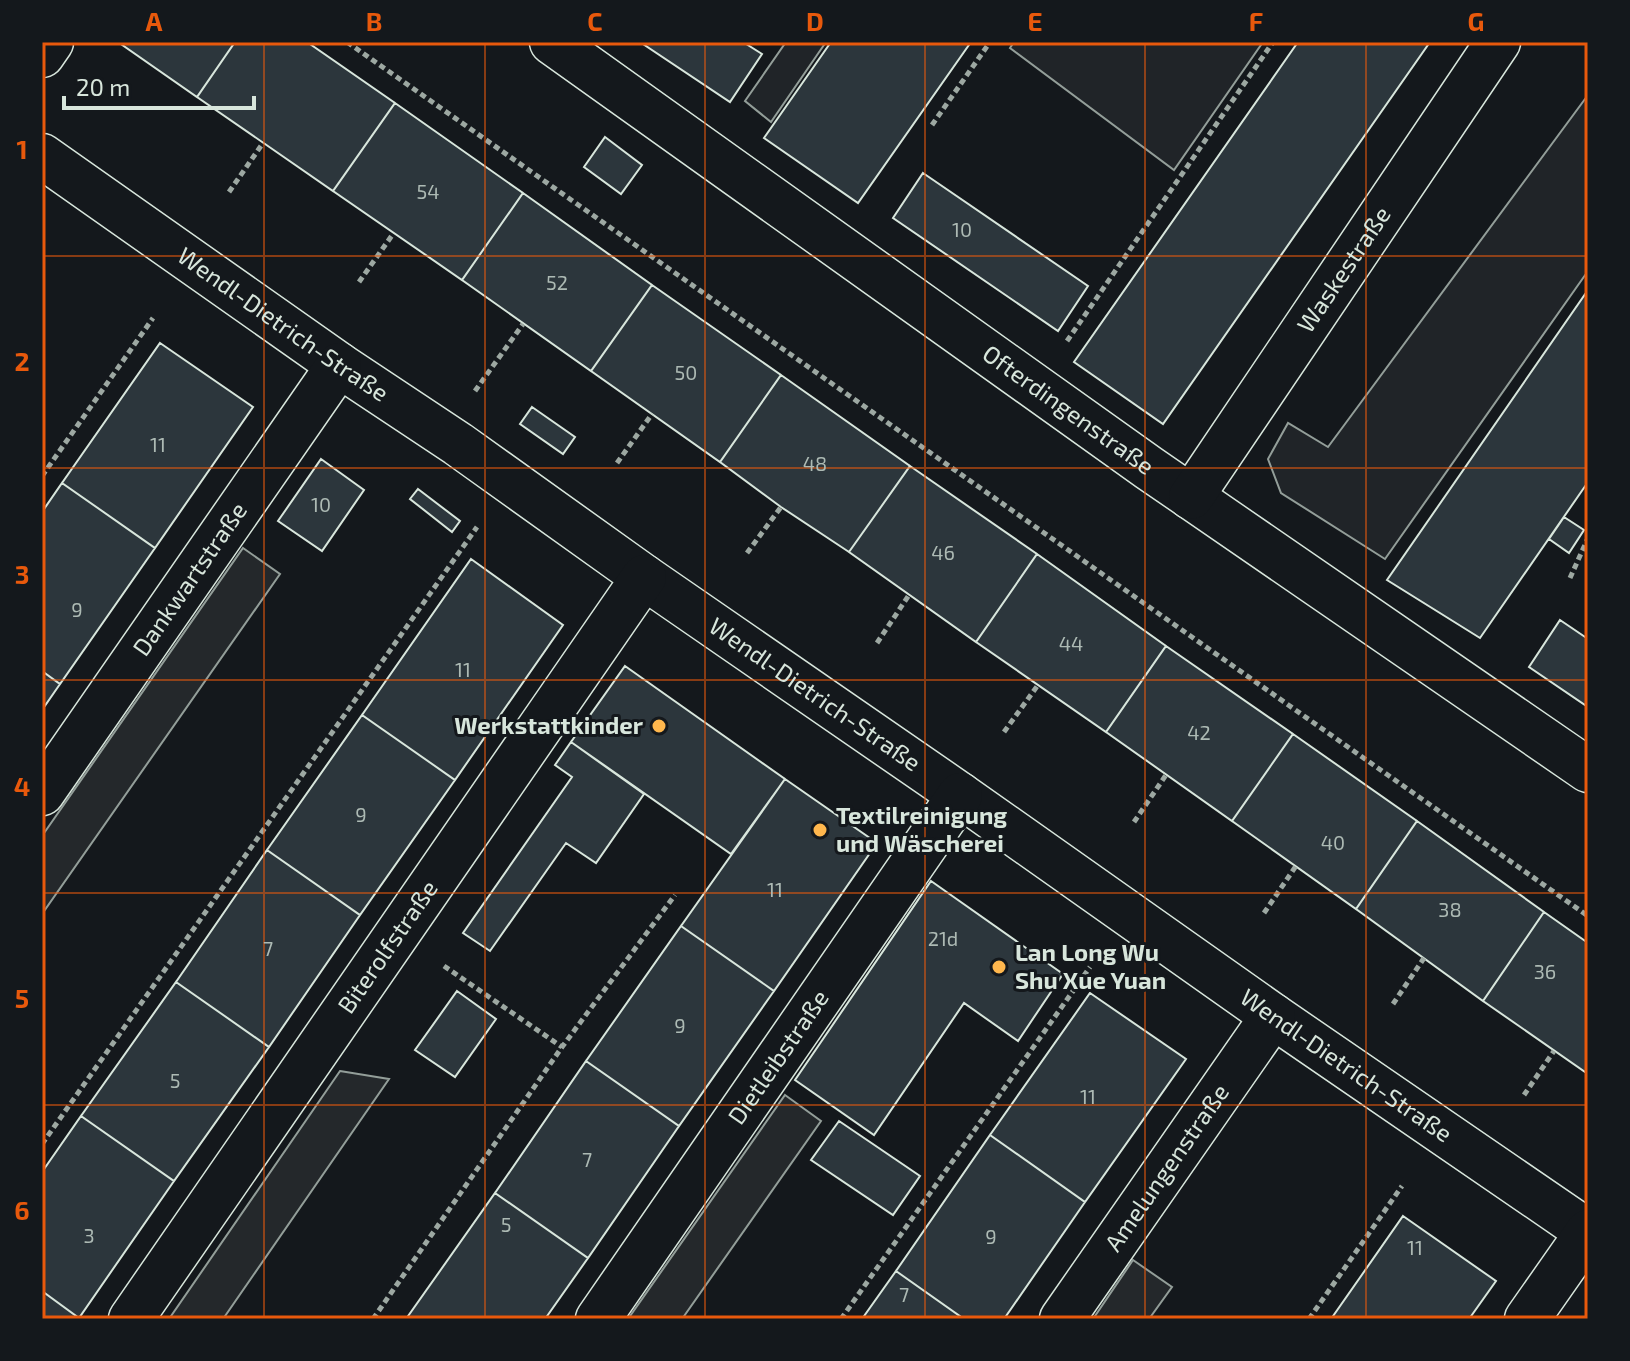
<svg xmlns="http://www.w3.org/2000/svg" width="1630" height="1361" viewBox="0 0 1630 1361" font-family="'Exo 2',sans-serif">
  <rect width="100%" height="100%" fill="#14181c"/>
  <!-- green -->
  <path fill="#202428" stroke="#939e99" stroke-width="2" d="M 786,42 L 826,42 L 771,122 L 745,101 Z
    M 1014,42 L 1263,42 L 1174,170 L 1010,48 Z
    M 1588,95 L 1588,271 L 1385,559 L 1281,493 L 1268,459 L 1288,423 L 1328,447 Z"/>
  <!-- parking -->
  <path fill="#24282b" stroke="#939e99" stroke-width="2" d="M 243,548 L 280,574 L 42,914 L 42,836 Z
    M 340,1071 L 389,1079 L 223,1319 L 169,1319 Z
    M 785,1095 L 821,1121 L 682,1319 L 628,1319 Z
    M 1133,1260 L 1172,1287 L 1149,1319 L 1093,1319 Z"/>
  <!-- building -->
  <path fill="#2c363c" stroke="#d8e6dc" stroke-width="2" d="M 118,42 L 235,42 L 197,97 Z
    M 235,42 L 307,42 L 395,103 L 333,191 L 197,97 Z
    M 640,42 L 743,42 L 762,54 L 730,102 Z
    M 831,42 L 971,42 L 858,203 L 764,138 Z
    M 1298,42 L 1430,42 L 1163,424 L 1074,362 Z
    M 395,103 L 523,193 L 462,280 L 333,191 Z
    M 605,137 L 642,165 L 621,194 L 584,167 Z
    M 923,173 L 1088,286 L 1058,331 L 893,218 Z
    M 523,193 L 652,285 L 591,371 L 462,280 Z
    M 652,285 L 781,375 L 720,462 L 591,371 Z
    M 1588,290 L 1588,482 L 1480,638 L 1387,580 Z
    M 160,343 L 253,407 L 155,548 L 62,483 Z
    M 781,375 L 910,466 L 849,552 L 781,507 L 720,462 Z
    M 532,407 L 575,437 L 563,454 L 520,424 Z
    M 321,459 L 364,490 L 322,551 L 278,521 Z
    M 910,466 L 1037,554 L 976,642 L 849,552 Z
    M 62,483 L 155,548 L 60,684 L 42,671 L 42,512 Z
    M 418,489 L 460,521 L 452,532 L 410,499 Z
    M 1564,517 L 1584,530 L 1569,553 L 1549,539 Z
    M 1037,554 L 1166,646 L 1106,732 L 976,642 Z
    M 471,559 L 563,625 L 455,780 L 362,715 Z
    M 1560,620 L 1588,639 L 1588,707 L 1529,667 Z
    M 1166,646 L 1293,734 L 1232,821 L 1106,732 Z
    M 625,666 L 785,779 L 731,854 L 571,742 Z
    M 42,671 L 60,684 L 42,710 Z
    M 362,715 L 455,780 L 360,915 L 267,850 Z
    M 1293,734 L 1417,821 L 1356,909 L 1232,821 Z
    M 571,742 L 644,794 L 596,863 L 566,843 L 490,951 L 463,933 L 572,777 L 555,765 Z
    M 785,779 L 877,843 L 774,991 L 681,926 Z
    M 1417,821 L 1544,912 L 1483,1001 L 1356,909 Z
    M 267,850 L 360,915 L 269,1047 L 176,982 Z
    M 931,881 L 1063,974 L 1018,1041 L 964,1003 L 874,1135 L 795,1080 Z
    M 1544,912 L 1588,943 L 1588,1074 L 1483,1001 Z
    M 681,926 L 774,991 L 679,1126 L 586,1061 Z
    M 176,982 L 269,1047 L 174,1181 L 81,1116 Z
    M 457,991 L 496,1019 L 455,1077 L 415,1050 Z
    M 1090,993 L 1186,1059 L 1085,1202 L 990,1135 Z
    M 586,1061 L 679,1126 L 588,1258 L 495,1193 Z
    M 81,1116 L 174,1181 L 79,1318 L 42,1291 L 42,1172 Z
    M 839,1121 L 920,1176 L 893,1215 L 811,1160 Z
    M 990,1135 L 1085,1202 L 1004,1319 L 964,1319 L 896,1271 Z
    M 495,1193 L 588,1258 L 545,1319 L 406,1319 Z
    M 1403,1216 L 1496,1281 L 1469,1319 L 1331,1319 Z
    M 896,1271 L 964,1319 L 862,1319 Z
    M 42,1291 L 79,1318 L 78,1319 L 42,1319 Z"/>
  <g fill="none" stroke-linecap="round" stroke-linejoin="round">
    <!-- minor casing -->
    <g stroke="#d8e6dc" stroke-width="47">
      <g id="minor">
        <path id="s1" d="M 552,42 L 1149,468 L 1588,770"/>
        <path d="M 42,55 L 51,42"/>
        <path id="s2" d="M 42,156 L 339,365 L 458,444 L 644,577 L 960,795 L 1273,1016 L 1588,1232"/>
        <path id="s3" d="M 1191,497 L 1498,42"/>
        <path id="s4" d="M 42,793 L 339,365"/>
        <path id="s5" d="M 131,1319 L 644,577"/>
        <path id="s6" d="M 598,1319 L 960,795"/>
        <path id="s7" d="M 1062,1319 L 1273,1016"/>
        <path d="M 1527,1319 L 1588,1232"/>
      </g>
    </g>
    <!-- path -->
    <path stroke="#9da8a2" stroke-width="5" stroke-dasharray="6 4" stroke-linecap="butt" d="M 347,42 L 1588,916
      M 932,125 L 990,42
      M 229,192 L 263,143
      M 359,282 L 393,234
      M 1067,341 L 1273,42
      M 475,391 L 523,324
      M 617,463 L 652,414
      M 42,476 L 153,318
      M 747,553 L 781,507
      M 1570,578 L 1588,538
      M 877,643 L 909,595
      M 1004,732 L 1038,685
      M 1134,822 L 1166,775
      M 1264,913 L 1296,866
      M 444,966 L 562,1047
      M 1393,1004 L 1424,958
      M 1524,1095 L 1554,1051
      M 42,1144 L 477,527
      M 373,1319 L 562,1047 L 675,895
      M 841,1319 L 1090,967
      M 1309,1319 L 1402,1186"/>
    <!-- minor -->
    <use href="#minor" stroke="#14181c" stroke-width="44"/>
  </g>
  <!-- grid -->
  <path fill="none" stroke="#e8590c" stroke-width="2" stroke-opacity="0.55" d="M 264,42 L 264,1319M 485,42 L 485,1319M 705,42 L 705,1319M 925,42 L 925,1319M 1145,42 L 1145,1319M 1366,42 L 1366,1319M 42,256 L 1588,256M 42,468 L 1588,468M 42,680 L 1588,680M 42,893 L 1588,893M 42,1105 L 1588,1105"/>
  <!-- markers -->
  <g fill="#ffb74d" stroke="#14181c" stroke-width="3">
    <circle cx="659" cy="726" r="8"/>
    <circle cx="820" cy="830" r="8"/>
    <circle cx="999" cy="967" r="8"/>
  </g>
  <g text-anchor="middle" stroke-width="6" stroke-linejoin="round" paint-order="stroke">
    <!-- number labels -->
    <g font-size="20" fill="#adbab4">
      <text x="428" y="199">54</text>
      <text x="962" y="237">10</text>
      <text x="557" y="290">52</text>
      <text x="686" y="380">50</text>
      <text x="158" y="452">11</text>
      <text x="815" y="471">48</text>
      <text x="321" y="512">10</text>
      <text x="943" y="560">46</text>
      <text x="77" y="617">9</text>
      <text x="1071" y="651">44</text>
      <text x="463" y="677">11</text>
      <text x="1199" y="740">42</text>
      <text x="361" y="822">9</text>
      <text x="1333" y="850">40</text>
      <text x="775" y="897">11</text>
      <text x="1450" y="917">38</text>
      <text x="943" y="946">21d</text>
      <text x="268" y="956">7</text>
      <text x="1545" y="979">36</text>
      <text x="680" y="1033">9</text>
      <text x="175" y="1088">5</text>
      <text x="1088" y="1104">11</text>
      <text x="587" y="1167">7</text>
      <text x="506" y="1232">5</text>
      <text x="89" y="1243">3</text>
      <text x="991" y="1244">9</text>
      <text x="1415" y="1255">11</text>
      <text x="904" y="1302">7</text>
    </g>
    <!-- street labels -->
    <g font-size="24" fill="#d8e6dc" stroke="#14181c">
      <text dy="8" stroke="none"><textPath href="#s3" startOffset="274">Waskestraße</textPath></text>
      <text dy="8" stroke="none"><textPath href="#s2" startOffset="294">Wendl-Dietrich-Straße</textPath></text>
      <text dy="8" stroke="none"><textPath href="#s1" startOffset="634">Ofterdingenstraße</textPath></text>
      <text dy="8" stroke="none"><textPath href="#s4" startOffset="260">Dankwartstraße</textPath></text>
      <text dy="8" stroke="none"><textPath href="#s2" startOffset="942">Wendl-Dietrich-Straße</textPath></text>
      <text dy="8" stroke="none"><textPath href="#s5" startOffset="452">Biterolfstraße</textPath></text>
      <text dy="8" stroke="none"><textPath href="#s6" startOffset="318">Dietleibstraße</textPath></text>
      <text dy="8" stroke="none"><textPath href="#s2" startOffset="1590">Wendl-Dietrich-Straße</textPath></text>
      <text dy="8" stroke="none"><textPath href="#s7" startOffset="184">Amelungenstraße</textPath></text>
    </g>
    <!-- poi labels -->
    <g font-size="24" font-weight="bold" fill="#d8e6dc" stroke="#14181c" text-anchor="start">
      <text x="643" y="734" text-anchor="end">Werkstattkinder</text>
      <text x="836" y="824">Textilreinigung<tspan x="836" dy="28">und Wäscherei</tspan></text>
      <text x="1015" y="961">Lan Long Wu<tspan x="1015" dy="28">Shu Xue Yuan</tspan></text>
    </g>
  </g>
  <!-- border -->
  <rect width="1630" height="1361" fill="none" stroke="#14181c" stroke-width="88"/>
  <!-- scale -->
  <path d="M64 96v12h190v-12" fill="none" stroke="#d8e6dc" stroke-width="4"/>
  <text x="76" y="96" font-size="24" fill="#d8e6dc" stroke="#14181c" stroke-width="6" paint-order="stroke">20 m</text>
  <rect x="44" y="44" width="1542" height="1273" fill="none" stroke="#e8590c" stroke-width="3"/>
  <g font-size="26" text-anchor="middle" font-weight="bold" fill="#e8590c">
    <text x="154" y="31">A</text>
    <text x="374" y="31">B</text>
    <text x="595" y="31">C</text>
    <text x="815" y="31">D</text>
    <text x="1035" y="31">E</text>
    <text x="1256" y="31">F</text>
    <text x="1476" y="31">G</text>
    <text x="22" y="159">1</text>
    <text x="22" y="371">2</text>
    <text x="22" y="584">3</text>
    <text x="22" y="796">4</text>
    <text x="22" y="1008">5</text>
    <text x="22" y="1220">6</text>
  </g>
</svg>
